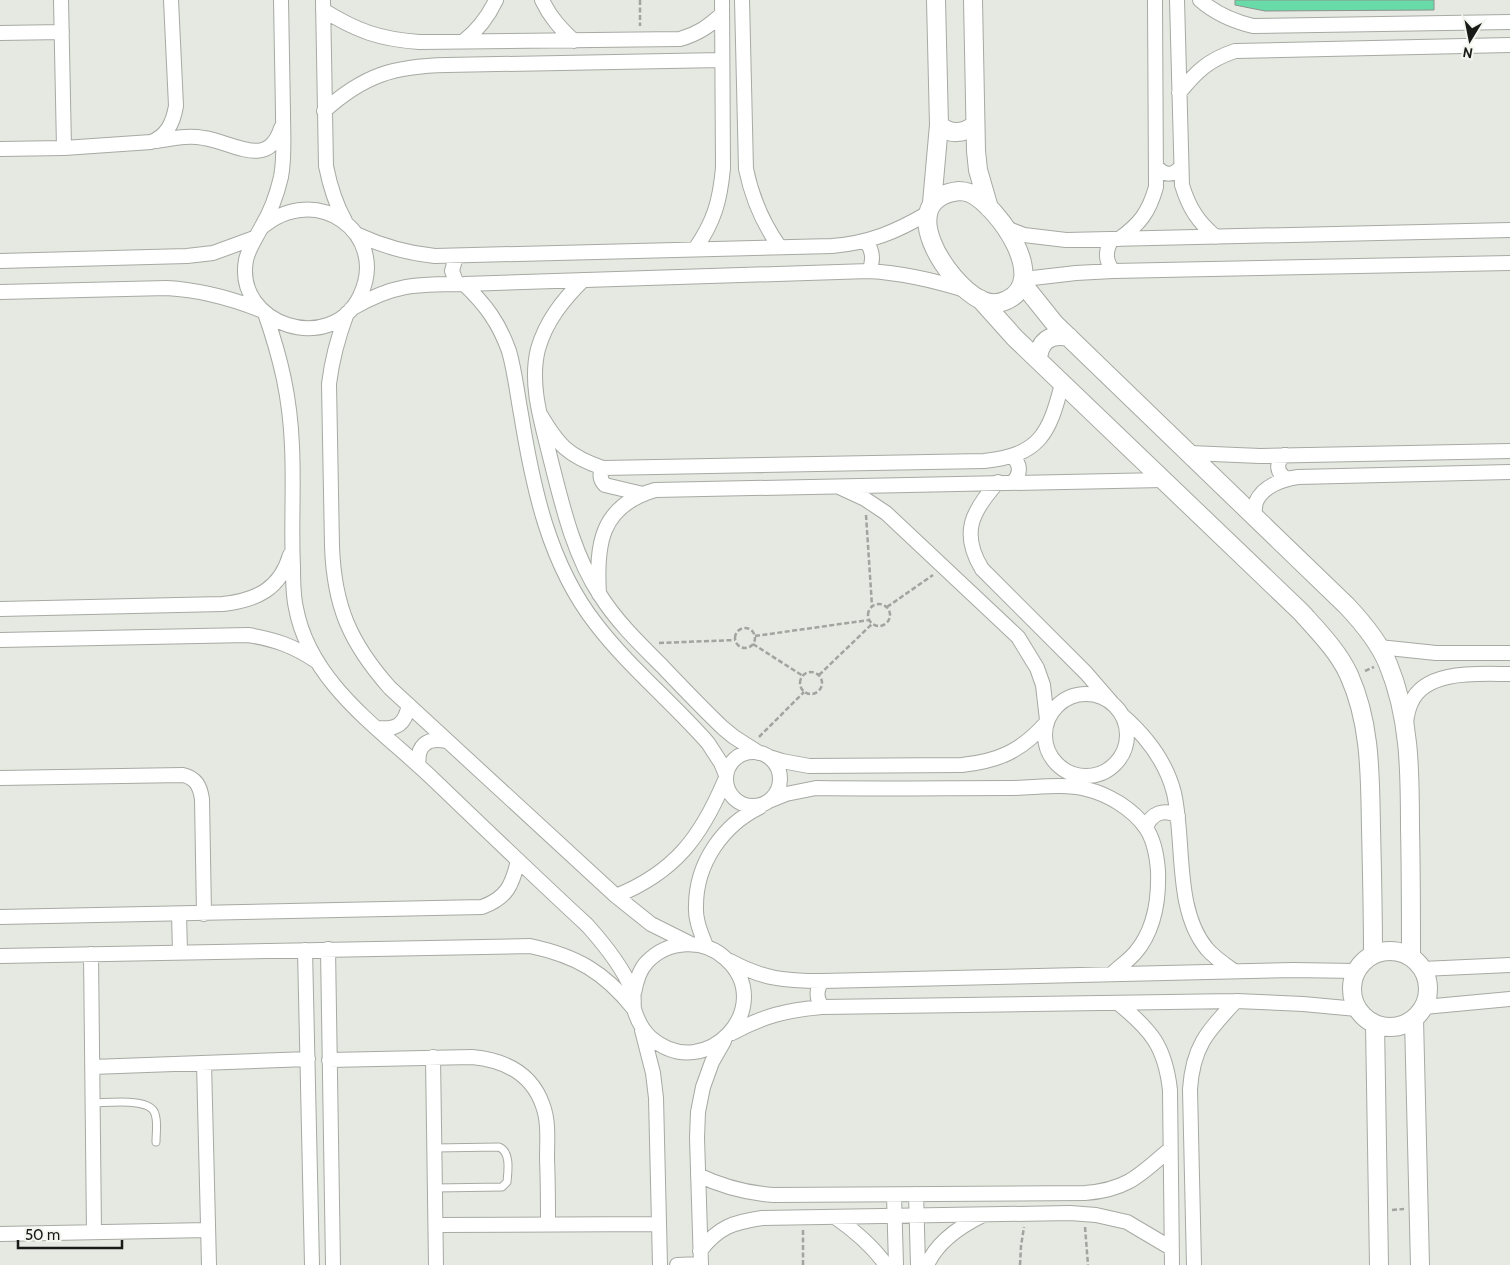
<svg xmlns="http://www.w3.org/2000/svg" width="1510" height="1265" viewBox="0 0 1510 1265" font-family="Cabin,sans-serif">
  <rect width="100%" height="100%" fill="#e5e9e2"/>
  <!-- building -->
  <path fill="#68dba9" stroke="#8c938f" d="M 1235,0 L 1434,0 L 1434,10 L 1265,11 L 1235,5 Z"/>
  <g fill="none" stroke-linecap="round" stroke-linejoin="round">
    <!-- service casing -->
    <g stroke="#a6aaa3" stroke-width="9">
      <path id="service" d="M 93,1103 C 107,1103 151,1097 155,1114 C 158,1122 156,1133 156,1142
        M 434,1148 L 499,1147 C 511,1152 508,1171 507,1182 L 502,1187 L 435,1188"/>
    </g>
    <!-- minor casing -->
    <g stroke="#a6aaa3" stroke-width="16">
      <path id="minor" d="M 61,0 L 64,148
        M 323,0 L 326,166 C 330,186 335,203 345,221
        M 542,0 C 550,17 560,28 574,41
        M 742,0 L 746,169 C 752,198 762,222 779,246
        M 1177,0 L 1182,185 C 1189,208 1198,222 1216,237
        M 1200,0 C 1216,14 1232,21 1253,26 L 1510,22
        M 323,10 C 357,31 379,39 419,42 L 680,39 C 698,34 709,26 722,14
        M 0,33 L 62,32
        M 464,41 C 479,29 488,17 496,0
        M 1179,93 C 1196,72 1208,60 1235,51 L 1510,45
        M 324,111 C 364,75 394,66 447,65 L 722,60
        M 157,141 C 173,138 188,135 204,138 C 233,142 268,170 281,128
        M 0,149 L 64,148 L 151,142 C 167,136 173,123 176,106 L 171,0
        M 1157,167 C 1164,176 1175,176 1181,166
        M 261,228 C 316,180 390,234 360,296 C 331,356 234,325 246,260 C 249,247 256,238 262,226 C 271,211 277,194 281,177 C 285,156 283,135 283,113 C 282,76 282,38 281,0
        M 1006,228 L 1024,235 L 1066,240 L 1510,230
        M 356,234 C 382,246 406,253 435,256 L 832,246 C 869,243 896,232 928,213
        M 1112,239 C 1105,251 1105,260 1113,271
        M 1119,239 C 1140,224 1149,212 1156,187 L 1155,0
        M 866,241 C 873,251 874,260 869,271
        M 695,249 C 714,222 720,201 723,168 L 722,0
        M 456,256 L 452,271 L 457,284
        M 0,261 L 187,256 L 213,253 L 254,238
        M 1024,279 L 1076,273 L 1113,271 L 1510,263
        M 583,280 C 563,300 546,321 538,349 C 529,385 542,423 550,457 C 562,504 573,554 600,595 C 617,622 640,644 662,666 C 682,687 702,708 723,728 L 734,737 L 759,753
        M 464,284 C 486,305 499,323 509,351 C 515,372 517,393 521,414 C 533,488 549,564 596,624 C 629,667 672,702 708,743 L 721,763 L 726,775
        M 0,292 L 167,288 C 201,290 231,298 263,311
        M 351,309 C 393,284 416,284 464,284 L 869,271 C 902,273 933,280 965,290
        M 265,313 C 281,359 290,397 292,446 C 294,486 291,527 293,567 C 293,581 293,595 296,608 C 310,684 382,730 433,779 C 484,828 535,877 587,925 C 605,945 622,966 632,990 C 635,996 633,1003 634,1009 C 637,1019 643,1031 651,1038 C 706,1085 778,1006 726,959 C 704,938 668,940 647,962 C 639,970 636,982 634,993
        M 347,313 C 338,337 332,359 329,384 L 332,546 C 334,606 350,643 390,688 L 616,896 L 651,924 L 689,943
        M 540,414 C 558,445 568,456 603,468 L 984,461 C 1040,455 1049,434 1062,384
        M 1190,453 L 1260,456 L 1510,451
        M 1285,455 C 1275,462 1276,474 1288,479
        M 1012,456 C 1021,464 1021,474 1013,482
        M 603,468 C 599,474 600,480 605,485 L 643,494
        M 998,482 C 972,511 960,533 982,569 L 1086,673 L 1112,703
        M 839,487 L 865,499 L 886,513 L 1018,637 L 1037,668 L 1043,685 L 1047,720
        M 1254,514 C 1255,511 1255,505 1256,502 C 1263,486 1283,479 1298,477 L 1510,472
        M 599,594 C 596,545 600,506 655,490 L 1163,480
        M 0,609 L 223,604 C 257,600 280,589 290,555
        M 0,640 L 248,635 C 274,639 294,646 316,661
        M 1379,647 L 1436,653 L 1510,653
        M1045 735a41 41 0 1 1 82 0a41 41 0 1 1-82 0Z
        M 1122,715 C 1146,736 1166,761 1174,793 C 1185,841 1174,910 1207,949 C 1215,958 1224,964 1234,971
        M 1406,722 C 1407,716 1408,709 1411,703 C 1425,669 1480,674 1510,674
        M 378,728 C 397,730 405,724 409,705
        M726 779a27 27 0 1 1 54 0a27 27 0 1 1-54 0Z
        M 769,757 L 782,761 L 809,766 L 962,765 C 999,761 1021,751 1046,723
        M 419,766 C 416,746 427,737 446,741
        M 0,778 L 183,775 C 196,778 200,786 202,799 L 204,914
        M 771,800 L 786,794 L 816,788 C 881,789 946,788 1010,788 C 1035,788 1062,783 1086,789 C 1108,794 1133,809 1146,828 C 1154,840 1157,857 1158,871 C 1159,899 1154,931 1135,953 C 1128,961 1119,967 1112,974
        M 1146,828 C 1151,813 1164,808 1178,816
        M 616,896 C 675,872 701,837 725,780
        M 179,914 L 180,952
        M 0,917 L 482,907 C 507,898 512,885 518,861
        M 706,946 C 701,933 695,920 696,906 C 696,863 723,825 760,807
        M 328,949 L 333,1265
        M 305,950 L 312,1265
        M 91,954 L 94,1232
        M 0,956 L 530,946 C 577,956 604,972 634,1009
        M 730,961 C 763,979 785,981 822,981 L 1293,970 L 1356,971
        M 1422,969 L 1510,965
        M 822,981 C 816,990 816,998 822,1007
        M 1118,1003 C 1151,1030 1165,1046 1170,1090 L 1172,1265
        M 1424,1007 L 1510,999
        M 642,1030 L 653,1073 L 656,1098 L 660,1265
        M 732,1033 C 763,1016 787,1010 822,1007 L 1236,1001 L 1303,1004 L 1357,1009
        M 433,1057 L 436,1265
        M 329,1060 L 472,1057 C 504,1060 532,1073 543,1106 C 549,1122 547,1142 547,1159 C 548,1181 548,1203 548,1224
        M 204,1063 L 209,1265
        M 92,1067 L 308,1059
        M 698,1175 C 723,1187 746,1193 773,1195 L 1085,1193 C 1127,1190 1140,1175 1170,1149
        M 916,1194 L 918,1265
        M 894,1195 L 896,1265
        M 835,1217 C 855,1231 872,1245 886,1265
        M 436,1225 L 659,1224
        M 0,1234 L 208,1230
        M 700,1251 C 718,1227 734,1222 762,1218 L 1070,1213 L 1096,1215 L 1127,1222 L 1171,1248
        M 677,1265 L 701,1264
        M 701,1265 L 697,1138 L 698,1112 L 703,1087 L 712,1062 L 724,1041
        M 927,1265 C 937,1242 959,1227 981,1216
        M 1194,1265 L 1190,1089 C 1193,1046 1207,1032 1236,1001"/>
    </g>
    <!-- tertiary casing -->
    <g stroke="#a6aaa3" stroke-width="20">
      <path id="tertiary" d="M 973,0 L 976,151 L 978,170 L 989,208
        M 939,125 C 950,135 963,134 975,125
        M 959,191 C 963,191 967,192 970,193 C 998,206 1050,280 1007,300 C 999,304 989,304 981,300 C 947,284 892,199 959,191 Z
        M 932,203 L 939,125 L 936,0
        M 1023,284 L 1055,324 L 1347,606 C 1363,623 1379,642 1388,664 C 1410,717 1410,772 1410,828 C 1411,871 1411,914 1411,957
        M 980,299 L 1015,338 L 1301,612 C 1318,631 1338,651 1349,675 C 1371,724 1370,776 1371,828 C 1372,870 1373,912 1373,954
        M 1038,360 C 1039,341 1050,333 1069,337
        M1352 989a38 38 0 1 1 76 0a38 38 0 1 1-76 0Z
        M 1414,1019 L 1420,1265
        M 1375,1024 L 1379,1265"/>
    </g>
    <!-- path -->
    <path stroke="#a1a49f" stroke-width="2.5" stroke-dasharray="5 2.5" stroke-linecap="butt" d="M 640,0 L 640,26
      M 866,515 L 872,606
      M868 615a11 11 0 1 1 22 0a11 11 0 1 1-22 0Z
      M 887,607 L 933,575
      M735 638a10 10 0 1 1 20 0a10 10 0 1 1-20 0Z
      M 755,636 L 869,620
      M 659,643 L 735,640
      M 753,644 L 803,676
      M 1365,671 L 1374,667
      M800 683a11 11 0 1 1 22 0a11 11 0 1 1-22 0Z
      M 819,675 L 872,624
      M 759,737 L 804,692
      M 1392,1210 L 1404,1209
      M 1085,1227 L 1088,1265
      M 803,1265 L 803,1229
      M 1020,1265 L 1021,1246 L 1024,1227"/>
    <!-- service -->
    <use href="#service" stroke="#fff" stroke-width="7"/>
    <!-- minor -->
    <use href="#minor" stroke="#fff" stroke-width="14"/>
    <!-- tertiary -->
    <use href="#tertiary" stroke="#fff" stroke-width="18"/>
  </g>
  <!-- north arrow -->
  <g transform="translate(1470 40) rotate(190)" stroke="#f3f6ef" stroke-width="4" paint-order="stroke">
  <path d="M0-4L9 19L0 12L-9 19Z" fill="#181a17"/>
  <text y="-8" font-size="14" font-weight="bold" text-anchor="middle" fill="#181a17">N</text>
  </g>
  <!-- scale -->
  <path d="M18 1240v8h104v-8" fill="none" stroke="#181a17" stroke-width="2.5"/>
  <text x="25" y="1240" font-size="15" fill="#181a17" stroke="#f3f6ef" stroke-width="4" paint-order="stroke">50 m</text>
</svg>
